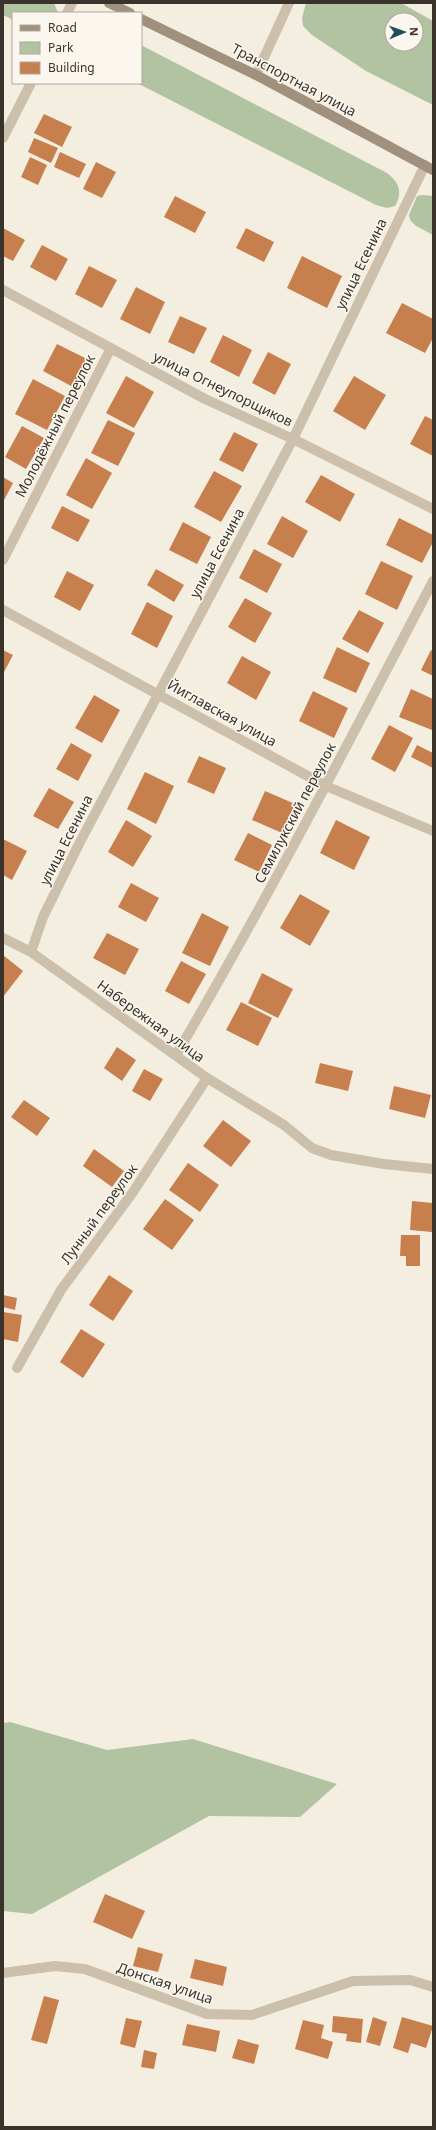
<svg xmlns="http://www.w3.org/2000/svg" width="436" height="2130" viewBox="0 0 436 2130" font-family="'Noto Sans',sans-serif">
  <rect width="100%" height="100%" fill="#f4eee1"/>
  <!-- green -->
  <path fill="#b1c3a0" fill-rule="evenodd" d="M 3,3 L 54,3 L 58,13 L 13,13 L 13,20 L 3,15 Z
    M 306,3 L 401,3 L 433,21 L 433,105 L 366,71 L 312,35 L 303,26 L 302,18 ZM 392,20 L 416,20 L 416,44 L 392,44 Z
    M 141,45 L 387,173 C 399,182 403,192 395,206 L 387,208 L 376,205 L 137,83 L 141,83 Z
    M 422,195 L 433,196 L 433,235 L 416,226 L 410,220 L 409,215 L 417,196 Z
    M 10,1722 L 107,1750 L 193,1739 L 337,1784 L 300,1817 L 209,1816 L 32,1914 L 3,1911 L 3,1723 Z"/>
  <!-- building -->
  <path fill="#c67f4d" d="M 44,114 L 72,127 L 62,147 L 34,133 Z
    M 34,138 L 58,148 L 51,163 L 28,152 Z
    M 60,152 L 86,164 L 79,178 L 54,167 Z
    M 30,157 L 47,165 L 38,185 L 21,177 Z
    M 96,162 L 116,172 L 102,198 L 83,189 Z
    M 175,196 L 206,212 L 195,233 L 164,217 Z
    M 3,228 L 25,240 L 13,261 L 3,256 Z
    M 246,228 L 274,242 L 264,262 L 236,248 Z
    M 42,245 L 68,259 L 56,281 L 30,267 Z
    M 302,256 L 342,276 L 327,308 L 287,288 Z
    M 89,266 L 117,280 L 102,308 L 75,294 Z
    M 136,287 L 165,302 L 150,334 L 120,319 Z
    M 402,303 L 433,319 L 433,338 L 425,353 L 386,333 Z
    M 180,316 L 207,328 L 194,354 L 168,342 Z
    M 223,335 L 252,350 L 239,377 L 210,362 Z
    M 57,344 L 87,359 L 73,387 L 43,371 Z
    M 268,352 L 291,364 L 275,395 L 252,383 Z
    M 126,376 L 154,392 L 134,428 L 106,413 Z
    M 354,376 L 386,395 L 365,430 L 333,411 Z
    M 33,379 L 65,396 L 47,430 L 15,414 Z
    M 425,416 L 433,420 L 433,456 L 410,444 Z
    M 108,420 L 135,433 L 118,466 L 91,453 Z
    M 22,426 L 44,438 L 26,469 L 5,457 Z
    M 234,432 L 258,444 L 243,472 L 219,460 Z
    M 86,458 L 112,473 L 92,509 L 66,495 Z
    M 214,471 L 242,486 L 221,522 L 194,507 Z
    M 321,475 L 355,494 L 340,522 L 305,502 Z
    M 3,477 L 13,483 L 3,502 Z
    M 62,506 L 90,520 L 78,542 L 51,528 Z
    M 282,516 L 308,531 L 293,558 L 267,544 Z
    M 399,518 L 433,535 L 433,542 L 422,563 L 386,545 Z
    M 183,522 L 211,537 L 197,564 L 169,550 Z
    M 254,549 L 282,564 L 267,593 L 239,578 Z
    M 381,561 L 413,576 L 397,610 L 365,594 Z
    M 156,569 L 184,585 L 174,602 L 147,585 Z
    M 67,571 L 94,585 L 80,611 L 54,597 Z
    M 245,598 L 272,613 L 255,643 L 228,627 Z
    M 147,602 L 173,616 L 157,648 L 131,634 Z
    M 359,610 L 384,623 L 368,653 L 342,639 Z
    M 337,647 L 370,663 L 356,693 L 323,678 Z
    M 3,650 L 13,655 L 3,674 Z
    M 431,650 L 433,651 L 433,676 L 421,670 Z
    M 242,656 L 271,672 L 256,700 L 227,683 Z
    M 411,689 L 433,699 L 432,730 L 399,717 Z
    M 313,691 L 348,708 L 334,738 L 299,721 Z
    M 94,695 L 120,710 L 102,743 L 75,728 Z
    M 389,725 L 413,738 L 395,772 L 371,759 Z
    M 71,743 L 92,755 L 78,781 L 56,769 Z
    M 417,745 L 433,753 L 433,768 L 411,757 Z
    M 199,756 L 226,768 L 214,794 L 187,782 Z
    M 145,772 L 174,786 L 156,824 L 127,809 Z
    M 49,788 L 74,802 L 58,829 L 33,816 Z
    M 265,791 L 295,804 L 282,833 L 252,820 Z
    M 126,820 L 152,836 L 133,867 L 108,852 Z
    M 336,820 L 370,837 L 354,870 L 320,853 Z
    M 248,833 L 272,845 L 259,872 L 234,860 Z
    M 3,839 L 27,851 L 12,880 L 3,875 Z
    M 131,883 L 159,898 L 146,922 L 118,907 Z
    M 300,894 L 330,911 L 310,946 L 280,928 Z
    M 202,913 L 229,927 L 210,966 L 182,953 Z
    M 107,933 L 139,949 L 125,975 L 93,958 Z
    M 3,955 L 23,971 L 3,997 Z
    M 181,961 L 206,974 L 189,1004 L 165,991 Z
    M 262,973 L 293,989 L 278,1018 L 248,1003 Z
    M 241,1002 L 272,1018 L 258,1046 L 226,1030 Z
    M 117,1047 L 136,1060 L 122,1081 L 104,1068 Z
    M 320,1063 L 353,1071 L 348,1091 L 315,1083 Z
    M 144,1069 L 163,1079 L 150,1101 L 132,1091 Z
    M 394,1086 L 431,1095 L 425,1118 L 389,1109 Z
    M 24,1100 L 50,1118 L 37,1136 L 11,1117 Z
    M 223,1120 L 251,1141 L 231,1167 L 203,1146 Z
    M 94,1149 L 124,1171 L 112,1187 L 83,1166 Z
    M 188,1163 L 219,1185 L 200,1212 L 169,1190 Z
    M 165,1199 L 194,1220 L 172,1250 L 143,1229 Z
    M 412,1201 L 433,1203 L 432,1232 L 410,1230 Z
    M 401,1235 L 420,1235 L 420,1266 L 406,1266 L 406,1256 L 400,1256 Z
    M 109,1275 L 133,1291 L 113,1321 L 89,1305 Z
    M 3,1295 L 17,1298 L 15,1310 L 3,1307 Z
    M 3,1312 L 22,1315 L 18,1342 L 3,1339 Z
    M 81,1329 L 105,1344 L 83,1378 L 60,1362 Z
    M 105,1894 L 145,1911 L 132,1939 L 93,1922 Z
    M 138,1947 L 163,1954 L 158,1972 L 133,1966 Z
    M 195,1959 L 227,1967 L 223,1986 L 190,1978 Z
    M 44,1996 L 59,2000 L 47,2044 L 31,2040 Z
    M 333,2016 L 363,2019 L 361,2043 L 346,2041 L 347,2034 L 332,2032 Z
    M 373,2017 L 387,2022 L 380,2046 L 366,2042 Z
    M 402,2017 L 433,2026 L 426,2048 L 411,2043 L 408,2053 L 393,2048 Z
    M 126,2018 L 142,2021 L 135,2048 L 120,2044 Z
    M 303,2020 L 324,2025 L 321,2038 L 333,2042 L 328,2059 L 295,2049 Z
    M 187,2024 L 220,2031 L 216,2052 L 182,2045 Z
    M 238,2039 L 259,2045 L 254,2064 L 232,2058 Z
    M 144,2050 L 157,2053 L 154,2069 L 141,2067 Z"/>
  <g fill="none" stroke-linecap="round" stroke-linejoin="round">
    <!-- minor -->
    <path stroke="#ccc0ac" stroke-width="10" d="M 67,13 L 72,3
      M 256,75 L 289,3
      M 3,138 L 31,83
      M 3,290 L 205,399 L 293,439 L 433,509
      M 3,560 L 111,348
      M 3,610 L 326,786 L 433,831
      M 3,938 L 31,952 L 207,1078 L 284,1125 L 312,1148 L 331,1155 L 384,1164 L 433,1169
      M 31,952 L 43,917 L 79,844 L 293,439 L 425,165
      M 176,1055 C 267,900 350,740 433,581
      M 17,1368 L 61,1290 L 133,1192 L 207,1078
      M 3,1973 L 55,1966 L 85,1969 L 207,2014 L 252,2015 L 353,1981 L 410,1980 L 433,1987"/>
    <!-- secondary -->
    <path stroke="#a0907d" stroke-width="10" d="M 109,3 L 130,13
      M 141,19 L 256,75 L 433,170"/>
  </g>
  <g text-anchor="middle" stroke-width="3" stroke-linejoin="round" paint-order="stroke">
    <!-- street labels -->
    <g font-size="14" fill="#3a332b" stroke="#fbf7ee">
      <text transform="translate(294 80) rotate(28)" y="5">Транспортная улица</text>
      <text transform="translate(361 264) rotate(-64)" y="5">улица Есенина</text>
      <text transform="translate(223 389) rotate(26)" y="5">улица Огнеупорщиков</text>
      <text transform="translate(55 426) rotate(-63)" y="5">Молодёжный переулок</text>
      <text transform="translate(217 553) rotate(-62)" y="5">улица Есенина</text>
      <text transform="translate(222 713) rotate(29)" y="5">Йиглавская улица</text>
      <text transform="translate(295 813) rotate(-62)" y="5">Семилукский переулок</text>
      <text transform="translate(66 840) rotate(-63)" y="5">улица Есенина</text>
      <text transform="translate(151 1021) rotate(36)" y="5">Набережная улица</text>
      <text transform="translate(99 1214) rotate(-54)" y="5">Лунный переулок</text>
      <text transform="translate(165 1983) rotate(19)" y="5">Донская улица</text>
    </g>
  </g>
  <!-- border -->
  <rect width="436" height="2130" fill="none" stroke="#3a332b" stroke-width="8"/>
  <!-- legend -->
  <rect x="12" y="12" width="130" height="72" fill="#fbf7ee" stroke="#aea9a0"/>
  <rect x="20" y="25" width="20" height="6" fill="#a0907d" stroke="#aea9a0"/>
  <text x="48" y="32" font-size="12" fill="#3a332b">Road</text>
  <rect x="20" y="42" width="20" height="12" fill="#b1c3a0" stroke="#aea9a0"/>
  <text x="48" y="52" font-size="12" fill="#3a332b">Park</text>
  <rect x="20" y="62" width="20" height="12" fill="#c67f4d" stroke="#aea9a0"/>
  <text x="48" y="72" font-size="12" fill="#3a332b">Building</text>
  <!-- north arrow -->
  <g transform="translate(404 32) rotate(88)"><circle r="19" fill="#fbf7ee" stroke="#aea9a0"/>
  <path d="M0-3L7 15L0 10L-7 15Z" fill="#204e5c"/>
  <text y="-6" font-size="11" font-weight="bold" text-anchor="middle" fill="#3a332b">N</text>
  </g>
</svg>
